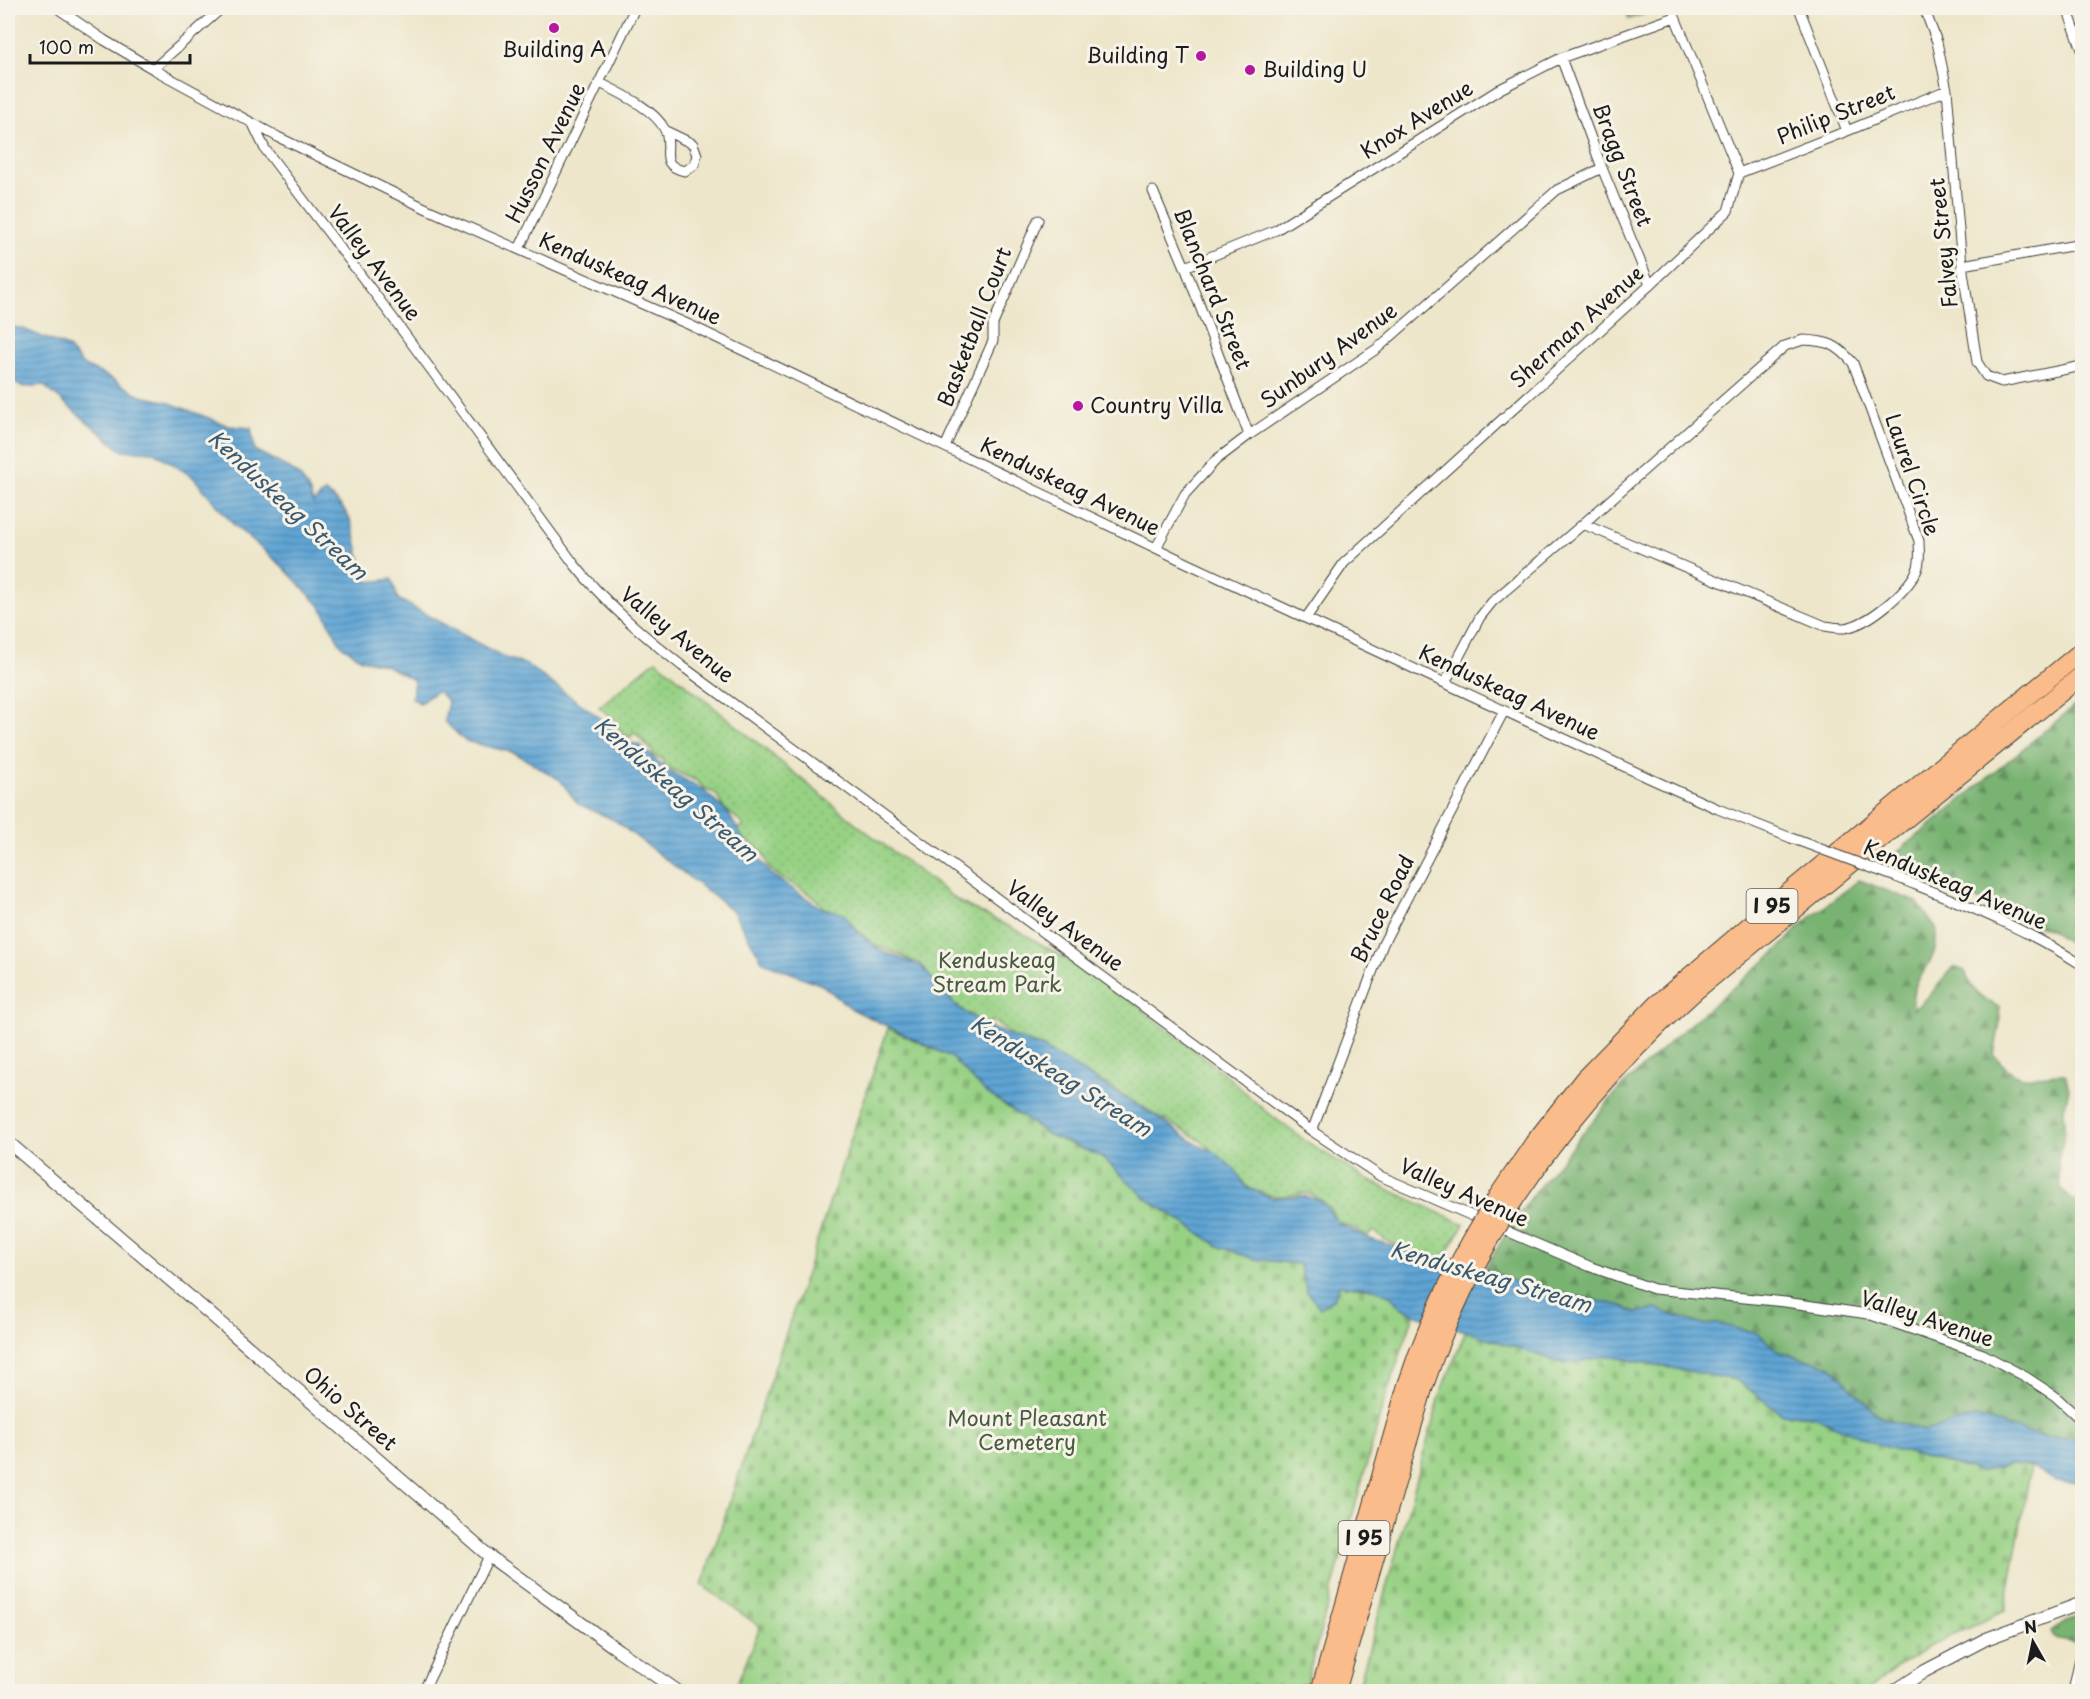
<svg xmlns="http://www.w3.org/2000/svg" width="2090" height="1699" viewBox="0 0 2090 1699" font-family="'Playpen Sans',sans-serif">
  <defs>
    <pattern id="green-dots" width="8" height="8" patternUnits="userSpaceOnUse" patternTransform="scale(1.5)"><rect width="8" height="8" fill="#97d184"/><path d="M2 2h.1M6 6h.1" fill="none" stroke="#82b371" stroke-width="1.8" stroke-linecap="round"/></pattern>
    <pattern id="forest-firs" width="22" height="20" patternUnits="userSpaceOnUse" patternTransform="scale(1.5)"><rect width="22" height="20" fill="#79b372"/><path d="M5 1l3.5 6h-7zM16 11l3.5 6h-7z" fill="#62915d"/></pattern>
    <pattern id="cemetery-stones" width="16" height="16" patternUnits="userSpaceOnUse" patternTransform="scale(1.5)"><rect width="16" height="16" fill="#97d184"/><path d="M2 7V4a2 2 0 0 1 4 0v3zM10 15v-3a2 2 0 0 1 4 0v3z" fill="#82b371"/></pattern>
    <pattern id="water-rules" width="6" height="5" patternUnits="userSpaceOnUse" patternTransform="scale(1.5)"><rect width="6" height="5" fill="#5ea4d4"/><path d="M0 2.5h6" fill="none" stroke="#4d85ab"/></pattern>
  </defs>
  <rect width="100%" height="100%" fill="#f7f3e8"/>
  <filter id="ink" filterUnits="userSpaceOnUse"><feTurbulence type="fractalNoise" baseFrequency=".0167" numOctaves="2"/><feDisplacementMap in="SourceGraphic" scale="12" xChannelSelector="R" yChannelSelector="G"/><feConvolveMatrix kernelMatrix="1 2 1 2 8 2 1 2 1" color-interpolation-filters="sRGB"/></filter>
  <filter id="wash" filterUnits="userSpaceOnUse"><feTurbulence type="fractalNoise" baseFrequency=".008" numOctaves="4" result="noise"/><feDisplacementMap in="SourceGraphic" scale="24" xChannelSelector="R" yChannelSelector="G"/><feGaussianBlur stdDeviation="1.35" result="paint"/><feColorMatrix in="noise" values="0 0 0 0 0 0 0 0 0 0 0 0 0 0 0 0 0 1.4 0 .05"/><feComposite in="paint" operator="in"/></filter>
  <g filter="url(#wash)">
    <rect width="100%" height="100%" fill="#ede6ca"/>
    <!-- green -->
    <path fill="url(#green-dots)" stroke="#5a7650" stroke-width="1.5" d="M 1624,8 L 1662,8 L 1629,19 Z
      M 656,660 L 859,826 L 961,903 L 1022,933 L 1073,963 L 1136,1004 L 1226,1075 L 1264,1110 L 1307,1142 L 1368,1180 L 1464,1224 L 1442,1262 L 1389,1242 L 1373,1231 L 1366,1238 L 1363,1237 L 1365,1235 C 1351,1224 1345,1227 1333,1220 C 1334,1206 1326,1206 1314,1199 L 1316,1197 C 1302,1188 1289,1198 1276,1196 C 1269,1196 1253,1190 1247,1186 L 1244,1190 L 1215,1157 C 1209,1138 1160,1121 1144,1107 L 1140,1106 L 1110,1086 L 1071,1067 L 1041,1046 L 1016,1039 L 993,1021 L 991,1021 L 989,1025 L 993,1029 L 987,1029 L 984,1023 L 978,1021 L 971,1014 L 964,1014 L 963,1010 L 953,1004 L 951,999 L 941,992 L 940,984 L 936,985 L 921,964 L 915,961 L 912,962 C 901,952 884,951 871,942 C 856,932 843,910 823,908 C 815,892 785,883 771,870 C 766,865 767,858 763,853 C 758,846 748,841 741,837 L 738,828 L 743,827 L 743,824 L 723,807 L 718,797 L 713,792 L 706,790 L 697,781 L 664,766 L 662,758 L 652,756 L 653,752 L 634,732 L 631,737 L 625,737 L 623,733 L 619,733 L 618,723 L 599,707 Z"/>
    <!-- forest -->
    <path fill="url(#forest-firs)" stroke="#4a6847" stroke-width="1.5" d="M 2082,700 L 2082,952 L 2050,930 L 1887,861 Z
      M 1859,880 L 1917,902 L 1937,930 C 1936,936 1936,944 1935,950 C 1929,971 1907,984 1914,1009 C 1930,999 1940,981 1954,967 L 1965,971 C 1970,990 1981,998 1999,1007 L 2000,1022 L 1994,1055 C 2023,1090 2027,1073 2065,1074 L 2069,1089 L 2064,1109 L 2064,1142 L 2058,1159 L 2060,1189 L 2074,1201 L 2082,1199 L 2082,1439 L 2044,1437 L 1975,1417 L 1925,1431 L 1880,1417 L 1830,1366 L 1779,1352 L 1757,1333 L 1717,1324 L 1702,1325 L 1656,1309 L 1636,1313 L 1622,1306 L 1520,1285 L 1484,1270 L 1512,1224 L 1539,1187 L 1618,1090 L 1685,1028 L 1778,950 L 1801,925 Z
      M 2082,1616 L 2082,1643 L 2054,1638 L 2051,1631 L 2066,1621 Z"/>
    <!-- cemetery -->
    <path fill="url(#cemetery-stones)" stroke="#5a7650" stroke-width="1.5" d="M 888,1028 L 951,1057 L 984,1091 L 1049,1135 L 1102,1157 L 1147,1199 L 1219,1246 L 1254,1259 L 1299,1264 L 1307,1292 L 1334,1298 L 1339,1285 L 1374,1289 L 1388,1294 L 1401,1307 L 1414,1314 L 1383,1405 L 1304,1691 L 734,1691 L 760,1627 L 702,1585 Z
      M 1466,1330 L 1565,1363 L 1608,1356 L 1736,1380 L 1782,1414 L 1814,1416 L 1878,1445 L 1981,1472 L 2010,1464 L 2031,1466 L 2005,1611 C 1969,1627 1933,1642 1900,1665 C 1888,1673 1878,1683 1867,1691 L 1357,1692 L 1440,1396 Z"/>
    <!-- water -->
    <path fill="url(#water-rules)" stroke="#3d6078" stroke-width="1.5" d="M 8,326 L 23,329 L 67,347 L 84,366 L 105,375 L 141,396 L 165,401 L 229,426 L 251,428 L 255,450 C 280,466 305,468 313,503 L 325,492 C 362,516 352,547 368,582 L 392,579 L 398,599 L 505,658 L 525,664 L 602,719 L 626,742 L 640,745 L 665,769 L 702,789 L 728,813 L 745,842 L 772,875 L 820,907 L 844,914 L 859,934 L 884,952 L 921,966 L 955,1005 L 985,1026 L 1043,1048 L 1154,1115 L 1200,1146 L 1216,1153 L 1237,1172 L 1246,1187 L 1272,1198 L 1302,1196 L 1321,1200 L 1339,1224 L 1370,1239 L 1440,1260 L 1451,1259 L 1498,1274 L 1521,1285 L 1622,1306 L 1636,1313 L 1656,1309 L 1702,1325 L 1717,1324 L 1757,1333 L 1779,1352 L 1830,1366 L 1880,1417 L 1924,1431 L 1975,1417 L 2044,1437 L 2082,1439 L 2082,1483 L 2055,1481 L 2031,1466 L 2010,1464 L 1981,1472 L 1878,1445 L 1814,1416 L 1782,1414 L 1736,1380 L 1608,1356 L 1565,1364 L 1414,1314 L 1401,1307 L 1388,1294 L 1374,1289 L 1339,1285 L 1334,1298 L 1320,1308 L 1307,1292 L 1299,1264 L 1254,1259 L 1219,1246 L 1147,1199 L 1102,1157 L 1049,1135 L 984,1091 L 951,1057 L 852,1009 L 822,985 L 763,962 L 733,911 L 614,820 L 578,804 L 560,780 L 515,753 L 465,741 L 444,721 L 448,701 L 437,691 L 420,703 L 412,698 L 414,680 L 383,664 L 361,659 L 340,644 L 321,607 L 282,566 L 234,525 L 193,477 L 154,452 L 121,450 L 43,385 L 24,387 L 8,380 Z"/>
  </g>
  <g filter="url(#ink)">
    <g fill="none" stroke-linecap="round" stroke-linejoin="round">
      <!-- minor casing -->
      <g stroke="#3b3a36" stroke-width="11">
        <path id="minor" d="M 57,8 L 104,40 L 153,69 L 278,137 L 427,209 L 692,326 L 1187,563 L 1651,779 L 1718,809 L 1791,838
          M 1799,8 L 1847,131
          M 1924,8 L 1937,42 L 1947,90 L 1962,265 L 1977,362 L 1986,376 L 2002,382 L 2082,366
          M 2067,8 L 2082,50
          M 1561,58 L 1602,168 L 1650,285
          M 153,69 L 222,8
          M 600,83 C 620,93 655,109 665,130 C 674,148 656,165 685,171 L 694,165 L 697,155 L 693,144 L 666,131
          M 253,124 L 265,149 L 390,314 L 574,564 C 605,603 643,635 682,666 L 1312,1131 L 1380,1176 L 1484,1221
          M 1739,173 L 1847,131 L 1947,90
          M 1153,191 L 1185,267 L 1249,435
          M 519,249 L 635,8
          M 1962,265 L 2082,244
          M 1185,267 L 1276,230 L 1500,89 L 1561,58 L 1675,17 L 1739,173 L 1728,211 L 1650,285 L 1344,563 L 1306,618
          M 1803,340 C 1828,341 1837,344 1853,363 L 1919,541 C 1919,551 1921,561 1917,570 C 1907,592 1868,625 1844,628 C 1838,628 1831,627 1825,626 L 1583,524 L 1785,346 Z
          M 945,447 L 993,341 L 993,324 L 1038,220
          M 1156,548 L 1185,494 L 1216,460 L 1249,435 L 1378,348 L 1557,190 L 1602,168
          M 1445,683 L 1480,617 L 1492,602 L 1583,524
          M 1896,877 C 1960,903 2024,927 2082,965
          M 1312,1131 L 1383,944 L 1504,711
          M 1497,1227 L 1591,1267 L 1654,1289 L 1785,1302 L 1868,1314 L 1983,1354 L 2026,1377 L 2055,1396 L 2082,1421
          M 423,1692 L 489,1556
          M 2073,1692 L 2081,1653"/>
      </g>
      <!-- tertiary casing -->
      <g stroke="#3b3a36" stroke-width="14">
        <path id="tertiary" d="M 8,1142 L 209,1313 L 489,1556 L 618,1650 L 679,1692
          M 1893,1692 L 1925,1671 L 1986,1639 L 2082,1603"/>
      </g>
      <!-- motorway casing -->
      <g stroke="#3b3a36" stroke-width="20">
        <path id="motorway" d="M 1498,1196 L 1534,1143 L 1584,1079 L 1657,1004 L 1776,903 L 2082,651
          M 1514,1200 C 1566,1122 1625,1054 1695,991 L 2082,675
          M 1320,1692 L 1407,1385
          M 1336,1692 L 1423,1389"/>
      </g>
      <!-- minor -->
      <use href="#minor" stroke="#fff" stroke-width="9"/>
      <!-- tertiary -->
      <use href="#tertiary" stroke="#fff" stroke-width="12"/>
      <!-- motorway -->
      <use href="#motorway" stroke="#f9bc8a" stroke-width="18"/>
      <!-- minor-bridge casing -->
      <g stroke="#3b3a36" stroke-width="11" stroke-linecap="butt">
        <path id="minor-bridge" d="M 1791,838 L 1896,877"/>
      </g>
      <!-- motorway-bridge casing -->
      <g stroke="#3b3a36" stroke-width="20" stroke-linecap="butt">
        <path id="motorway-bridge" d="M 1407,1385 C 1429,1318 1460,1256 1498,1196
          M 1423,1389 C 1445,1321 1476,1259 1514,1200"/>
      </g>
      <!-- minor-bridge -->
      <use href="#minor-bridge" stroke="#fff" stroke-width="9"/>
      <!-- motorway-bridge -->
      <use href="#motorway-bridge" stroke="#f9bc8a" stroke-width="18"/>
    </g>
  </g>
  <!-- markers -->
  <g fill="#b5179e" stroke="#f7f3e8" stroke-width="2">
    <circle cx="554" cy="28" r="6"/>
    <circle cx="1201" cy="56" r="6"/>
    <circle cx="1250" cy="70" r="6"/>
    <circle cx="1078" cy="406" r="6"/>
  </g>
  <g text-anchor="middle" stroke-width="6" stroke-linejoin="round" paint-order="stroke">
    <!-- shield labels -->
    <g fill="#f7f3e8" stroke="#5e5c59" stroke-width="1.5">
      <rect x="1746.5" y="889" width="51" height="34" rx="4.5"/>
      <rect x="1338.5" y="1521" width="51" height="34" rx="4.5"/>
    </g>
    <g font-size="20" font-weight="bold" fill="#1c1c1c">
      <text x="1772" y="913">I 95</text>
      <text x="1364" y="1545">I 95</text>
    </g>
    <!-- poi labels -->
    <g font-size="21" fill="#1c1c1c" stroke="#f7f3e8" text-anchor="start">
      <text x="554" y="57" text-anchor="middle">Building A</text>
      <text x="1189" y="63" text-anchor="end">Building T</text>
      <text x="1262" y="77">Building U</text>
      <text x="1090" y="413">Country Villa</text>
    </g>
    <!-- street labels -->
    <g font-size="21" fill="#1c1c1c" stroke="#f7f3e8">
      <text transform="translate(1836 115) rotate(-22)" y="7">Philip Street</text>
      <text transform="translate(1417 120) rotate(-32)" y="7">Knox Avenue</text>
      <text transform="translate(546 153) rotate(-64)" y="7">Husson Avenue</text>
      <text transform="translate(1622 165) rotate(69)" y="7">Bragg Street</text>
      <text transform="translate(1944 243) rotate(-96)" y="7">Falvey Street</text>
      <text transform="translate(374 263) rotate(53)" y="7">Valley Avenue</text>
      <text transform="translate(630 279) rotate(24)" y="7">Kenduskeag Avenue</text>
      <text transform="translate(1212 289) rotate(68)" y="7">Blanchard Street</text>
      <text transform="translate(975 327) rotate(-69)" y="7">Basketball Court</text>
      <text transform="translate(1577 327) rotate(-42)" y="7">Sherman Avenue</text>
      <text transform="translate(1329 356) rotate(-36)" y="7">Sunbury Avenue</text>
      <text transform="translate(1912 475) rotate(71)" y="7">Laurel Circle</text>
      <text transform="translate(1070 487) rotate(26)" y="7">Kenduskeag Avenue</text>
      <text transform="translate(677 635) rotate(39)" y="7">Valley Avenue</text>
      <text transform="translate(1509 693) rotate(25)" y="7">Kenduskeag Avenue</text>
      <text transform="translate(1955 885) rotate(23)" y="7">Kenduskeag Avenue</text>
      <text transform="translate(1383 909) rotate(-64)" y="7">Bruce Road</text>
      <text transform="translate(1065 926) rotate(36)" y="7">Valley Avenue</text>
      <text transform="translate(1464 1193) rotate(24)" y="7">Valley Avenue</text>
      <text transform="translate(1927 1319) rotate(18)" y="7">Valley Avenue</text>
      <text transform="translate(350 1409) rotate(41)" y="7">Ohio Street</text>
    </g>
    <!-- park labels -->
    <g font-size="21" fill="#475b40" stroke="#f7f3e8">
      <text x="997" y="968">Kenduskeag<tspan x="997" dy="24">Stream Park</tspan></text>
      <text x="1027" y="1426">Mount Pleasant<tspan x="1027" dy="24">Cemetery</tspan></text>
    </g>
    <!-- water labels -->
    <g font-size="22" font-style="italic" fill="#3a596f" stroke="#f7f3e8">
      <text transform="translate(288 505) rotate(43)" y="8">Kenduskeag Stream</text>
      <text transform="translate(676 789) rotate(41)" y="8">Kenduskeag Stream</text>
      <text transform="translate(1061 1076) rotate(32)" y="8">Kenduskeag Stream</text>
      <text transform="translate(1491 1277) rotate(16)" y="8">Kenduskeag Stream</text>
    </g>
  </g>
  <!-- margin -->
  <rect width="2090" height="1699" fill="none" stroke="#f7f3e8" stroke-width="30"/>
  <!-- north arrow -->
  <g transform="translate(2033 1642) rotate(351)" stroke="#f7f3e8" stroke-width="4.5" paint-order="stroke">
  <path d="M0-4.5L10 22L0 15L-10 22Z" fill="#1c1c1c"/>
  <text y="-9" font-size="16" font-weight="bold" text-anchor="middle" fill="#1c1c1c">N</text>
  </g>
  <!-- scale -->
  <path d="M30 54v9h160v-9" fill="none" stroke="#1c1c1c" stroke-width="3"/>
  <text x="39" y="54" font-size="18" fill="#1c1c1c" stroke="#f7f3e8" stroke-width="4.5" paint-order="stroke">100 m</text>
</svg>
